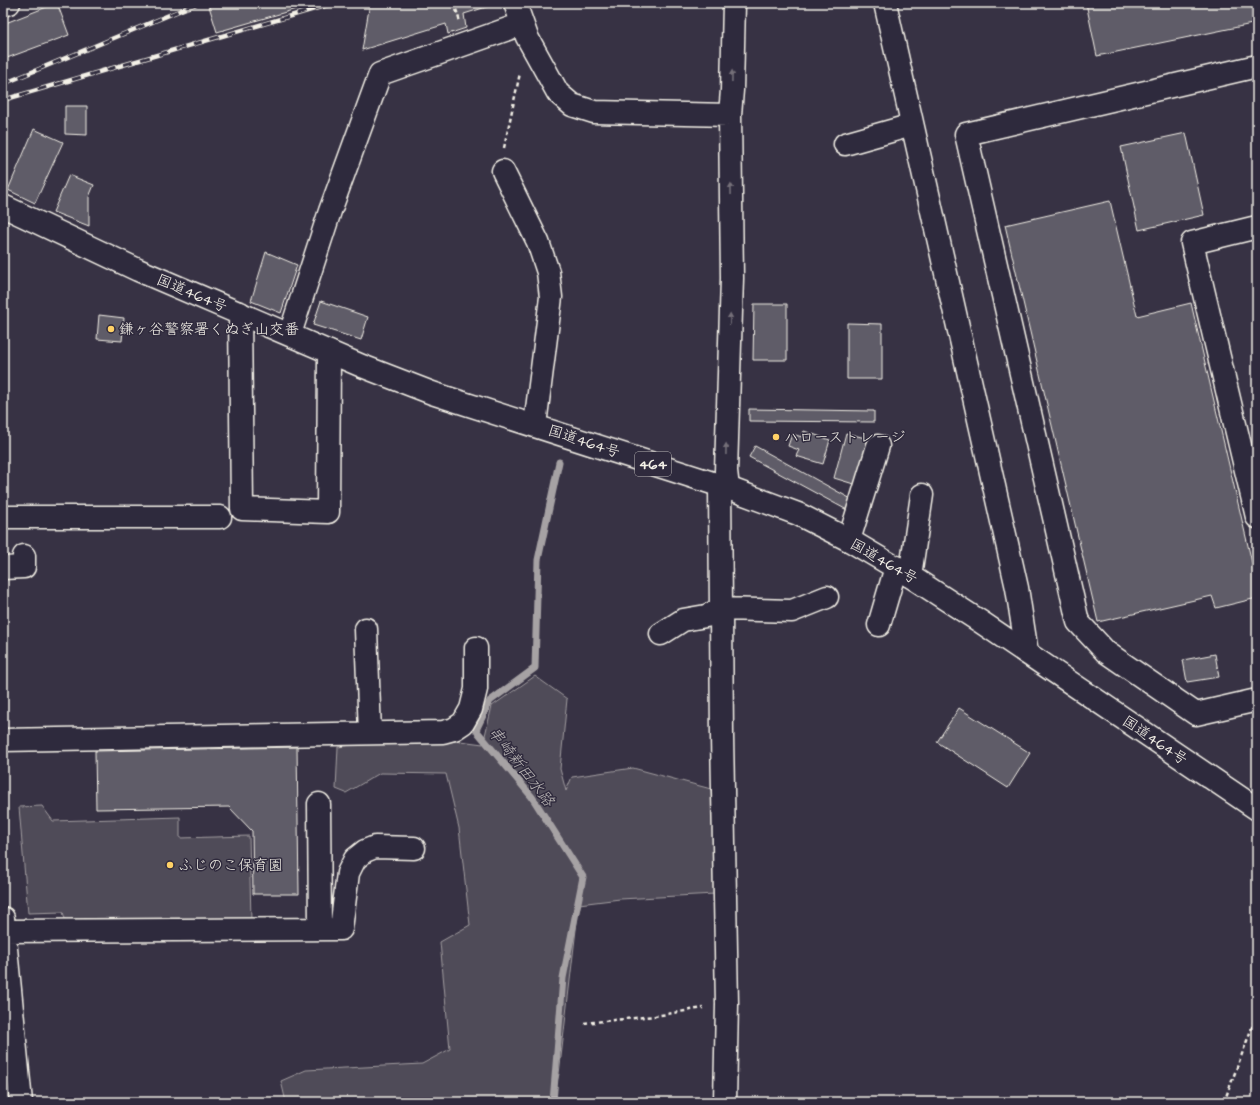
<svg xmlns="http://www.w3.org/2000/svg" width="1260" height="1105" viewBox="0 0 1260 1105" font-family="'Architects Daughter','Klee One',sans-serif">
  <rect width="100%" height="100%" fill="#373244"/>
  <filter id="ink" filterUnits="userSpaceOnUse"><feTurbulence type="fractalNoise" baseFrequency=".025" numOctaves="2"/><feDisplacementMap in="SourceGraphic" scale="8" xChannelSelector="R" yChannelSelector="G"/><feConvolveMatrix kernelMatrix="1 2 1 2 8 2 1 2 1" color-interpolation-filters="sRGB"/></filter>
  <g filter="url(#ink)">
    <!-- green -->
    <path fill="#504b59" stroke="#a29ea0" d="M 535,676 L 567,699 L 560,769 L 566,791 L 572,777 L 633,768 L 711,789 L 715,894 L 620,899 L 579,904 L 559,1074 L 552,1102 L 286,1102 L 281,1081 L 306,1070 L 422,1064 L 450,1049 L 440,942 L 470,925 L 459,828 L 446,774 L 380,773 L 346,793 L 336,789 L 338,747 L 359,744 L 419,744 L 460,741 L 483,744 L 492,706 Z
      M 42,806 L 53,821 L 180,817 L 180,838 L 249,836 L 251,921 L 66,922 L 63,912 L 28,913 L 19,807 Z"/>
    <g fill="none" stroke-linecap="round" stroke-linejoin="round">
      <!-- stream -->
      <path stroke="#a6a2a4" stroke-width="7" d="M 553,1102 L 563,978 L 583,877 L 532,797 L 476,730 L 490,701 L 535,668 L 538,560 L 559,462"/>
    </g>
    <!-- building -->
    <path fill="#5f5c67" stroke="#f4f1e8" d="M 57,3 L 69,35 L 7,58 L 3,48 L 3,24 Z
      M 208,3 L 317,3 L 217,32 Z
      M 370,3 L 499,3 L 464,14 L 466,28 L 448,34 L 446,24 L 362,50 Z
      M 1086,3 L 1257,3 L 1257,23 L 1097,56 Z
      M 65,106 L 87,106 L 87,135 L 65,134 Z
      M 34,129 L 63,142 L 35,203 L 8,190 Z
      M 1186,133 L 1204,215 L 1139,230 L 1121,147 Z
      M 69,175 L 94,185 L 89,197 L 89,226 L 53,212 Z
      M 1110,201 L 1137,316 L 1191,303 L 1257,584 L 1257,598 L 1216,608 L 1212,596 L 1098,622 L 1005,225 Z
      M 266,252 L 297,265 L 281,313 L 251,301 Z
      M 321,301 L 368,317 L 361,340 L 313,325 Z
      M 754,304 L 787,304 L 787,360 L 753,360 Z
      M 99,315 L 124,318 L 122,341 L 97,339 Z
      M 847,323 L 882,324 L 882,379 L 847,379 Z
      M 749,409 L 874,411 L 874,422 L 749,421 Z
      M 804,431 L 830,440 L 823,464 L 796,456 L 799,450 L 788,446 L 792,434 L 802,437 Z
      M 846,433 L 869,439 L 857,485 L 834,478 Z
      M 755,446 L 853,500 L 847,510 L 749,457 Z
      M 1215,654 L 1219,677 L 1187,682 L 1183,660 Z
      M 959,708 L 1030,753 L 1008,788 L 937,742 Z
      M 297,747 L 299,894 L 253,894 L 252,831 L 229,807 L 96,809 L 95,751 Z"/>
    <g fill="none" stroke-linecap="round" stroke-linejoin="round">
      <!-- minor casing -->
      <g stroke="#f4f1e8" stroke-width="25">
        <path id="minor" d="M 515,3 L 527,37 L 558,93 L 572,105 L 594,112 L 730,115
          M 885,3 L 1017,588 L 1027,653
          M 3,5 L 9,3
          M 1257,66 L 966,134 L 1078,622 L 1106,652 L 1196,714 L 1257,700
          M 845,144 L 912,125
          M 503,171 L 538,242 L 548,272 L 551,297 L 535,425
          M 1257,227 L 1192,243 L 1257,517
          M 240,313 L 242,509 L 328,512 L 329,352
          M 290,334 L 330,211 L 380,74 L 522,24
          M 720,486 L 722,736 L 727,1004 L 725,1102
          M 728,488 L 726,471 L 732,278 L 730,115 L 732,90 L 734,3
          M 3,517 L 220,517
          M 849,540 L 878,446
          M 3,568 L 24,567 L 24,556
          M 910,576 L 922,495
          M 879,625 L 896,567
          M 366,629 L 370,733
          M 661,634 L 683,620 L 706,616 L 721,609 L 792,611 L 827,597
          M 3,740 L 443,732 L 454,729 L 463,723 L 471,709 L 476,689 L 476,648
          M 319,804 L 320,929
          M 3,918 L 21,1102
          M 4,931 L 341,929 L 348,873 L 355,859 L 365,851 L 375,847 L 414,848"/>
      </g>
      <!-- highway casing -->
      <g stroke="#f4f1e8" stroke-width="25">
        <path id="highway" d="M 3,206 L 138,270 L 362,366 L 432,393 L 728,488 L 798,514 L 849,540 L 910,576 L 981,622 L 1257,809"/>
      </g>
      <!-- path -->
      <path stroke="#f4f1e8" stroke-width="2.5" stroke-dasharray="4 3" stroke-linecap="butt" d="M 454,3 L 460,22
        M 504,148 L 520,73
        M 584,1023 L 655,1016 L 703,1008
        M 1224,1102 L 1257,1014"/>
      <!-- minor -->
      <use href="#minor" stroke="#2f2a3d" stroke-width="22"/>
      <!-- highway -->
      <use href="#highway" stroke="#2f2a3d" stroke-width="22"/>
      <!-- rail casing -->
      <g stroke="#f4f1e8" stroke-width="4.5">
        <path id="rail" d="M 3,84 L 198,3
          M 3,100 L 335,3"/>
      </g>
      <!-- rail -->
      <use href="#rail" stroke="#2f2a3d" stroke-width="3" stroke-dasharray="9" stroke-linecap="butt"/>
    </g>
    <!-- one-way arrows -->
    <defs><path id="oneway-solid" d="M-6-.8H1V-3.2L6.5 0L1 3.2V.8H-6Z"/></defs>
    <g fill="#747079">
      <use href="#oneway-solid" transform="translate(732 76) rotate(-89)"/>
      <use href="#oneway-solid" transform="translate(731 189) rotate(-91)"/>
      <use href="#oneway-solid" transform="translate(730 319) rotate(-88)"/>
      <use href="#oneway-solid" transform="translate(726 449) rotate(-89)"/>
    </g>
  </g>
  <!-- markers -->
  <g fill="#ffd166" stroke="#2f2a3d" stroke-width="1.5">
    <circle cx="111" cy="329" r="4"/>
    <circle cx="776" cy="437" r="4"/>
    <circle cx="170" cy="865" r="4"/>
  </g>
  <g text-anchor="middle" stroke-width="3" stroke-linejoin="round" paint-order="stroke">
    <!-- shield labels -->
    <rect fill="#2f2a3d" stroke="#b9b5b5" stroke-width="1" x="635" y="452" width="36" height="24" rx="3"/>
    <g font-size="14" font-weight="bold" fill="#f4f1e8">
      <text x="653" y="469">464</text>
    </g>
    <!-- street labels -->
    <g font-size="15" fill="#f4f1e8" stroke="#2f2a3d">
      <text transform="translate(192 293) rotate(23)" y="5">国道464号</text>
      <text transform="translate(584 441) rotate(18)" y="5">国道464号</text>
      <text transform="translate(884 561) rotate(30)" y="5">国道464号</text>
      <text transform="translate(1155 740) rotate(34)" y="5">国道464号</text>
    </g>
    <!-- poi labels -->
    <g font-size="15" fill="#f4f1e8" stroke="#2f2a3d" text-anchor="start">
      <text x="119" y="334">鎌ヶ谷警察署くぬぎ山交番</text>
      <text x="784" y="442">ハローストレージ</text>
      <text x="178" y="870">ふじのこ保育園</text>
    </g>
    <!-- water labels -->
    <g font-size="16" font-style="italic" fill="#bab6b5" stroke="#2f2a3d">
      <text transform="translate(522 766) rotate(52)" y="6">串崎新田水路</text>
    </g>
  </g>
  <!-- margin -->
  <rect width="1260" height="1105" fill="none" stroke="#2f2a3d" stroke-width="16"/>
  <rect x="8" y="8" width="1244" height="1089" fill="none" stroke="#f4f1e8" stroke-width="1.5" filter="url(#ink)"/>
</svg>
